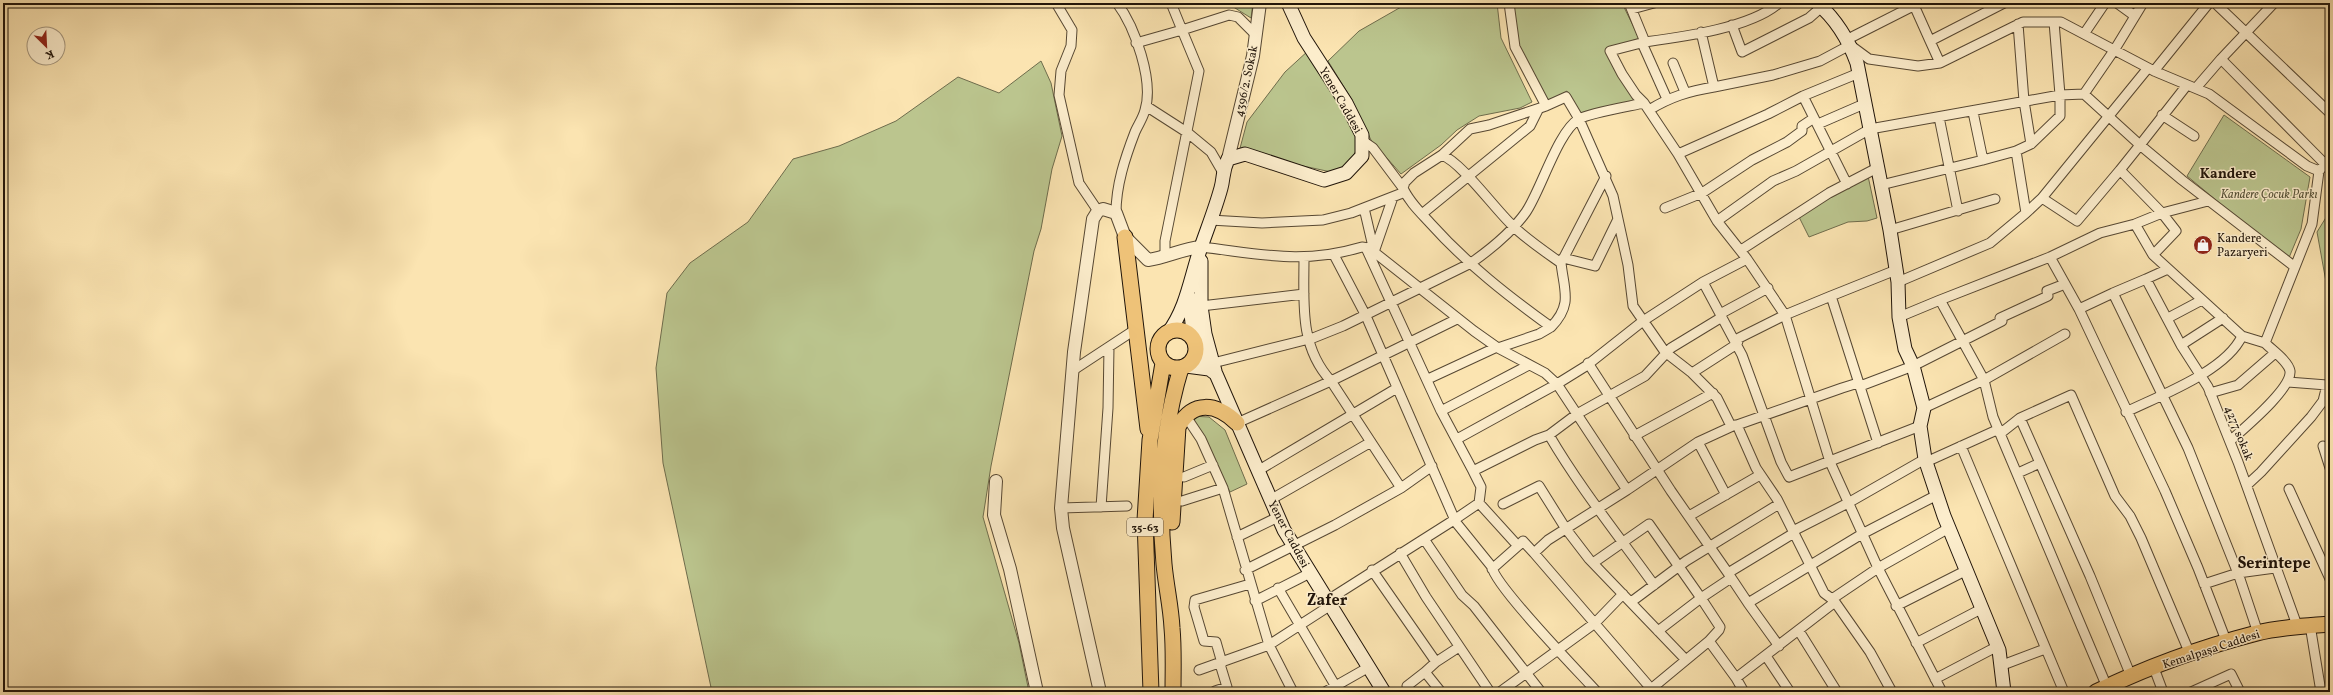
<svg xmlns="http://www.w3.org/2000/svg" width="2333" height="695" viewBox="0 0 2333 695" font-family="Vollkorn,serif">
  <rect width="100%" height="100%" fill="#fbe4b1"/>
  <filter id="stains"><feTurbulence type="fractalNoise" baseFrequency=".005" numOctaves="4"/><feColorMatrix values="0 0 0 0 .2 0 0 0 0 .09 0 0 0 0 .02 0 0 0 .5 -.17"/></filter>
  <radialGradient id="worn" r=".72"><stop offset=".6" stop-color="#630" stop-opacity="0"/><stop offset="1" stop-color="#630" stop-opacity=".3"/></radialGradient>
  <!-- green -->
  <path fill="#bbc58e" stroke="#6e6c4c" d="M 1227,3 L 1253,3 L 1251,18 Z
    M 1408,3 L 1497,3 L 1501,38 L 1532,102 L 1520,108 L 1479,116 L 1457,130 L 1441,145 L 1401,174 L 1371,140 L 1352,100 L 1328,61 L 1359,31 Z
    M 1512,3 L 1622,3 L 1639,38 L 1610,50 L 1641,100 L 1580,116 L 1567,91 L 1547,102 L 1517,46 Z
    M 1309,50 L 1359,138 C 1357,156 1348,166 1331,172 L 1239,152 L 1247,122 L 1285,72 Z
    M 1041,61 L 1051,83 L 1062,136 L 1052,169 L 1041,229 L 1034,251 L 991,466 L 983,517 L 1019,643 L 1029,692 L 712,692 L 663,463 L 656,368 L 667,293 L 690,263 L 748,222 L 793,159 L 839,146 L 896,121 L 958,77 L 999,93 Z
    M 2224,115 L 2310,177 L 2301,229 L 2288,260 L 2187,176 Z
    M 1868,176 L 1877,218 L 1867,221 L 1848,222 L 1809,237 L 1798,215 Z
    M 2330,211 L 2330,304 L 2317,232 Z
    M 1191,416 L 1209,417 L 1225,430 L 1247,484 L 1230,492 Z"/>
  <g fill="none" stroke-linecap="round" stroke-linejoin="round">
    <!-- minor casing -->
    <g stroke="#574833" stroke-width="11">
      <path id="minor" d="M 1056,3 L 1072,30 L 1071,46 L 1061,71 L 1059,95 L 1079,183 L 1098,211
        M 1171,3 L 1182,30 L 1229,15 L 1238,17 L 1255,34
        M 1509,3 L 1515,47 L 1546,106 L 1566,97 L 1579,119 L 1613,196 L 1628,265 L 1633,306 L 1665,352 L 1692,373 L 1717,398 L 1731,426
        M 1629,3 L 1645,42 L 1610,51 L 1622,74 L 1636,95 L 1644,103 L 1678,154 L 1717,221 L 1747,259 L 1785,315 L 1830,462 L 1878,568 L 1949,528
        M 1913,3 L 1930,41
        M 2117,3 L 2135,16
        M 2215,3 L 2330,113
        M 2274,3 L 2221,59 L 2325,164
        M 1632,9 L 1654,3
        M 2018,24 L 2024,101 L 2031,144
        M 1732,25 L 1742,52 L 1809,18 L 1825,4
        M 2084,34 L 2105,3
        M 1846,40 L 1919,3
        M 1645,42 C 1682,37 1751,28 1779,3
        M 1136,43 L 1182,30 L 1199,71 L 1165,241 L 1165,257
        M 1642,43 L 1667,99
        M 1673,63 L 1685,92
        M 1940,63 L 1930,41 L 2004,3
        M 2154,71 L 2209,3
        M 2187,85 L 2140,145 L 2182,180 L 2295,267
        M 1714,87 L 1773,75 L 1820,61 L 1850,45 L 1869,59 L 1918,66 L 1940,63 L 2023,22 L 2061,22 L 2154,71 L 2209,94 L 2307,166 L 2319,171
        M 2196,88 L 2221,59
        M 2084,94 L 2115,49 L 2143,3
        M 1146,106 L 1188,133 L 1211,152 L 1222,171
        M 1649,110 C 1670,97 1689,91 1714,87 L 1701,32
        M 1973,112 L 1983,160 L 2016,151 L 2031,144 L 2060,116 L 2060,95 L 2084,94 L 2140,145 L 2120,170 L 2162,213 L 2176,231 L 2153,255 L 2242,336 L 2265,343 L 2312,224 L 2319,171 L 2330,158
        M 2162,115 L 2194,136
        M 1939,117 L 1958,211
        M 1818,124 L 1864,104
        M 1363,141 L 1373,148 L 1403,188
        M 1678,154 L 1768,114 L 1803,96
        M 1442,155 C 1462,163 1494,208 1512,225 C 1526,239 1544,251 1561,263 L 1606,176
        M 1847,184 L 1803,96 L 1859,73
        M 1881,185 L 1983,160
        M 2042,198 L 2148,68
        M 1364,208 L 1374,251
        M 1665,208 L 1702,193 L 1752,160 L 1787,142 L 1802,131 L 1802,126 L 1814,118
        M 1116,213 C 1116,185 1125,158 1135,132 C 1138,125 1143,118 1145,110 C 1154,81 1135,27 1117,3
        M 2026,213 L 2042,198 L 2077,221 L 2120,170
        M 1422,214 L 1530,126 L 1538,110
        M 1210,220 L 1262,223 L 1323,220 L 1351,213 L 1405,192
        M 1717,221 L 1773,181 L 1796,171 L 1870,129 L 2060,95 L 2054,22
        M 2135,224 L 2153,255
        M 1890,230 L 1995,199
        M 1201,247 C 1262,254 1301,265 1362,247 L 1369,248 L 1474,331 L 1498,348
        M 1366,248 L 1441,411 L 1473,471
        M 1741,250 L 1829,193 L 1877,168
        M 1374,252 L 1393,197
        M 1334,255 L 1366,316 L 1454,518
        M 2050,257 L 2079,309
        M 1563,258 L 1595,266 L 1618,219
        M 1747,259 L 1703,282 L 1742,355 L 1781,462 L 1789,477 L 1920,426
        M 2168,269 L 2146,279 L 2181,345 L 2208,387 L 2238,462 L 2298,628
        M 2146,279 L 2113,293 L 2188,448 L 2239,576 L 2258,633
        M 1703,282 L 1643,321 L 1586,366 L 1557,384 L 1627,490 L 1698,442 L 1735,425
        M 1898,282 L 1990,243 L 2026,213 L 2016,151
        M 2113,293 L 2079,309 L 2165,491 L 2198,568 L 2227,643
        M 1831,296 L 1896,270
        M 1940,300 L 2050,257 L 2100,233 L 2135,224 L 2162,213 L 2208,201
        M 1201,306 L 1304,294
        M 1720,314 L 1768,288
        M 1899,317 L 1940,300 L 1984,380 L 1993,417 L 2107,687
        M 2168,318 L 2202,300
        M 1551,327 C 1573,305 1564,290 1561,263
        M 2181,345 L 2223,318
        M 1213,363 L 1313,338 L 1343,326 L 1471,263 C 1491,249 1512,232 1526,212 C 1541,190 1558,131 1579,119 C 1589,113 1631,106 1644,103
        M 1588,363 L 1671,491 L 1728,573
        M 1072,371 L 1136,329
        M 1692,373 L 1737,344 L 1739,338 L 1785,315 L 1831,296 L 1878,443
        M 1428,379 L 1497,347
        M 2210,393 L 2238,385 L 2275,353
        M 1924,408 L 1984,380 L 2065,334
        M 1441,411 L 1529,365
        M 2126,412 C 2161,395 2226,371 2242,336
        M 1185,415 L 1201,439 L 1223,488 L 1269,645 L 1293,692
        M 2020,418 L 2040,463
        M 1237,423 L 1331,381 L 1457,319
        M 2001,433 L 2020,418 L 2071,395 L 2115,496 L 2130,516 L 2141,538 L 2190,654
        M 1549,435 L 1535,440 L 1473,471 L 1481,487 L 1479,503 L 1454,520 L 1492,567 C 1495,586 1578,671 1597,692
        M 1634,436 L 1713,393
        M 1457,439 L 1557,384 L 1545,373 L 1498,348 L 1539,334 L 1551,327 C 1508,296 1467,264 1431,224 C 1421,213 1409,202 1403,188 L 1405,182 L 1414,173 L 1442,155 L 1470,129 L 1489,125 L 1546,106
        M 2230,441 C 2243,429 2292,389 2290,371 C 2288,361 2272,350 2265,343
        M 1698,442 L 1726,495
        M 1961,446 L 2064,692
        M 2323,446 L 2330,468
        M 1926,462 L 1999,429
        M 1259,470 L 1397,388
        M 2018,473 L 2040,463 L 2090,576 L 2131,676
        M 1184,477 L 1213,465
        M 2247,485 L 2261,472 L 2311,417 L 2323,401 L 2327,385 L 2288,382
        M 1401,488 L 1432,466
        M 2289,489 L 2330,579
        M 1270,500 L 1371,442
        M 1182,501 L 1223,488
        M 1479,503 L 1518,546 L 1523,541 L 1534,553 L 1654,692
        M 1503,504 L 1539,486 L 1566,529 L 1589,559 L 1686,660 L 1709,641 L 1736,678
        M 1101,507 L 1108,408 L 1109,347
        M 1061,508 L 1127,506
        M 1689,516 L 1760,475
        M 1454,520 L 1424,539 L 1462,595 L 1474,606 L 1541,692
        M 1793,531 L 1848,503 L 1925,459
        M 1794,533 L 1777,499 L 1756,468 L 1737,425 L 1842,388 L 1858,383 L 1863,385 L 1913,366 L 2002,321 L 2000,318 L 2048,296 L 2047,291 L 2065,284
        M 1237,537 L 1278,517
        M 1400,553 L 1426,597 L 1490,692
        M 1534,553 L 1548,540 L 1627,490
        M 1593,563 L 1649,524 L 1701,598 L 1658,631
        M 1492,569 L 1518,546
        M 1245,570 L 1335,525 L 1401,488 L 1331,381 C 1299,346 1304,303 1304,258
        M 1372,570 L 1436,662 L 1459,647
        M 2204,584 L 2238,573 L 2275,568
        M 1654,585 C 1618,535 1580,488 1549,435 L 1577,414 L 1645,376 L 1671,348 L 1722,317
        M 1278,588 L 1339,692
        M 1328,600 L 1424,539
        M 1255,601 L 1310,573
        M 1631,602 L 1686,561 L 1779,504
        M 1835,602 L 1870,652 L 1892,692
        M 1748,603 L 1728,573 L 1794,533 L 1824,593 L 1832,599
        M 1896,606 L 1967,570
        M 2310,625 L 2321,692
        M 1799,631 L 1837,692
        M 1709,641 L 1719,630 L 1720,627 L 1701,598 L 1731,578
        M 1916,643 L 1983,608
        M 1779,646 L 1748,603 L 1862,534 L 1937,495
        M 1766,656 L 1790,692
        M 1436,662 L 1425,672 L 1441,692
        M 1222,663 L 1216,642 L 1204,641 L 1194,607 L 1195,600 L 1250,584
        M 2000,666 L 2045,649
        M 2154,668 L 2163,692
        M 1199,670 L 1269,645 L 1331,605
        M 1935,679 L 1998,646
        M 1651,689 L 1686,660
        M 1215,691 L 1227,687 L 1220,664
        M 1325,692 L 1369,667
        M 1412,692 L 1407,686 L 1425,672
        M 1500,692 L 1595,623 L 1623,594
        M 1744,692 L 1736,678 L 1835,602 L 1832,599 L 1878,568 L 1942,692
        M 2191,692 L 2231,674 L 2240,692"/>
    </g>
    <!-- tertiary casing -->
    <g stroke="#574833" stroke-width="14">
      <path id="tertiary" d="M 1228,159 L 1253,56 L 1260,3
        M 996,481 L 994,515 L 1010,569 L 1037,692
        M 1100,692 L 1063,528 L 1061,508 L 1074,352 L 1093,219 L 1098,211 L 1103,209 L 1116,213 L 1125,237 L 1148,260 C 1167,257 1182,249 1201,247"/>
    </g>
    <!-- secondary casing -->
    <g stroke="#201409" stroke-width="15">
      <path id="secondary" d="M 1817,3 C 1835,18 1849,41 1857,63 L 1890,230 L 1898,282 L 1899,317 L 1905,349 L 1913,366 L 1924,408 L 1920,426 L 1925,459 L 1944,516 L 1999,650 L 2004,692
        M 1201,261 L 1201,306 L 1205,334 L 1215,371
        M 1189,297 L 1194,340
        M 1168,333 C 1186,309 1190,281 1199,253 C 1206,232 1215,210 1221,188 C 1224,177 1222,172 1228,159 L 1245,154 L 1324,180 L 1346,173 L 1362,156 L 1362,135 L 1346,103 L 1304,38 L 1288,3
        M 1195,346 L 1209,369 L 1216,374 L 1284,530 L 1384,692
        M 1186,366 L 1209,369"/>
    </g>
    <!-- primary casing -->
    <g stroke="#201409" stroke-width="17">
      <path id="primary" d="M 1125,237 L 1148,429
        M1158 349a19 19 0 1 1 38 0a19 19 0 1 1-38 0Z
        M 1172,522 L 1178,427 C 1193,400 1216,403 1237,423
        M 1151,692 L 1145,520 L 1150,440 L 1163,363
        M 1173,692 C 1173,671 1174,649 1172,628 C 1171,607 1166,586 1164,564 C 1158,499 1162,430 1181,368
        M 2096,692 C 2147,667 2203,647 2257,633 C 2280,627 2306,626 2330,624"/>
    </g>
    <!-- minor -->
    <use href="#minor" stroke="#fcedcc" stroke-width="9"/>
    <!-- tertiary -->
    <use href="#tertiary" stroke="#fcedcc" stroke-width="12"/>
    <!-- secondary -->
    <use href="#secondary" stroke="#fcedcc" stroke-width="13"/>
    <!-- primary -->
    <use href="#primary" stroke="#eec278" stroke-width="15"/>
  </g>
  <!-- icons -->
  <defs>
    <g id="shop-disc" transform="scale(1)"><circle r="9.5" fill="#8f2418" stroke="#fcedcc"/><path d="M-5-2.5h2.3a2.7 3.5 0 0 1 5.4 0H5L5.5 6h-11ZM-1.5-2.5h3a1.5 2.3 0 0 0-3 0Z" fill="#fff"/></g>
  </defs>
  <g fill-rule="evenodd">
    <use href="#shop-disc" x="2203" y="245"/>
  </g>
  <g text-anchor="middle" stroke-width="3" stroke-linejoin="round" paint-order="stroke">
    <!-- shield labels -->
    <rect fill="#fcedcc" stroke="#625544" stroke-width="1" x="1127" y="518" width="36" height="18" rx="3"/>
    <g font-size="11" font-weight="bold" fill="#201409">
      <text x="1145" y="531">35-63</text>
    </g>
    <!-- street labels -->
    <g font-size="12" fill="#201409" stroke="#fcedcc">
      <text transform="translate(1246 81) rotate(-78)" y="4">4396/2. Sokak</text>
      <text transform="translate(1341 100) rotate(60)" y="4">Yener Caddesi</text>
      <text transform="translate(2239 433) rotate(68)" y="4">4277 sokak</text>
      <text transform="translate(1289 534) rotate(62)" y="4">Yener Caddesi</text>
      <text transform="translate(2211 649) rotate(-18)" y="4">Kemalpaşa Caddesi</text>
    </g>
    <!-- park labels -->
    <g font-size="12" font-style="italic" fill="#565238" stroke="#fcedcc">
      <text x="2269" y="198">Kandere Çocuk Parkı</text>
    </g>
    <!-- poi labels -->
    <g font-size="12" fill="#201409" stroke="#fcedcc" text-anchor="start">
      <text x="2217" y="242">Kandere<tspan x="2217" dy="14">Pazaryeri</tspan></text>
    </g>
    <!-- quarter labels -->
    <g font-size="14" font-weight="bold" fill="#201409" stroke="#fcedcc">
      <text x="2228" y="178">Kandere</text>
    </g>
    <!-- district labels -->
    <g font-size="16" font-weight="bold" fill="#201409" stroke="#fcedcc">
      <text x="2274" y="568">Serintepe</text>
      <text x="1327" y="605">Zafer</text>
    </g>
  </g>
  <!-- margin -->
  <rect width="2333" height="695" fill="none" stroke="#fbe4b1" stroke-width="16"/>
  <rect x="4" y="4" width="2325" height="687" fill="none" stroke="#201409" stroke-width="2"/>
  <rect x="8" y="8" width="2317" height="679" fill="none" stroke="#201409"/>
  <!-- north arrow -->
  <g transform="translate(46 46) rotate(156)"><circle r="19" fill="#fcedcc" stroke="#a4967e"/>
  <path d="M0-3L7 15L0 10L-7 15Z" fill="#8f2418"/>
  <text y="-6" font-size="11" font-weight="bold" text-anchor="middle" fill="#201409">K</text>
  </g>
  <rect width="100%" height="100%" filter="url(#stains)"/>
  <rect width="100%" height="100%" fill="url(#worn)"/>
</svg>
